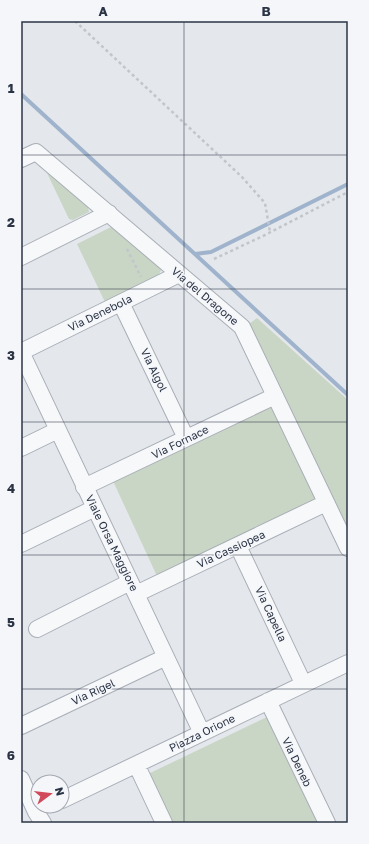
<svg xmlns="http://www.w3.org/2000/svg" width="369" height="844" viewBox="0 0 369 844" font-family="'Golos Text',sans-serif">
  <rect width="100%" height="100%" fill="#e4e7ec"/>
  <!-- green -->
  <path fill="#c9d6c5" d="M 47,173 L 88,207 L 89,212 L 73,220 L 69,219 Z
    M 111,227 L 162,268 L 156,281 L 106,304 L 77,244 Z
    M 257,318 L 348,400 L 348,531 L 249,324 Z
    M 272,405 L 317,500 L 157,576 L 113,481 Z
    M 267,717 L 320,823 L 171,823 L 148,774 Z"/>
  <g fill="none" stroke-linecap="round" stroke-linejoin="round">
    <!-- stream -->
    <path stroke="#9fb4cc" stroke-width="4" d="M 21,94 L 348,395
      M 195,254 L 211,252 L 348,184"/>
    <!-- street casing -->
    <g stroke="#a9aeb7" stroke-width="18">
      <path id="street" d="M 21,159 L 36,152 L 242,327 L 348,548
        M 21,257 L 109,213
        M 121,303 L 186,438
        M 21,352 L 202,733
        M 21,352 L 179,274
        M 21,448 L 58,430
        M 84,487 L 275,396
        M 21,544 L 95,508
        M 238,546 L 303,683
        M 136,594 L 326,503
        M 37,629 L 130,582
        M 268,701 L 327,823
        M 21,726 L 166,657
        M 137,766 L 164,823
        M 21,779 L 36,812 L 43,823
        M 62,800 L 348,663"/>
    </g>
    <!-- path -->
    <path stroke="#c2c5cb" stroke-width="2.5" stroke-dasharray="3 3" stroke-linecap="butt" d="M 75,21 L 242,177 L 265,203 L 270,232
      M 127,249 L 141,277
      M 214,259 L 265,235 L 348,192"/>
    <!-- street -->
    <use href="#street" stroke="#f7f8fa" stroke-width="16"/>
  </g>
  <!-- grid -->
  <path fill="none" stroke="#2b3445" stroke-width="1" stroke-opacity="0.55" d="M 184,21 L 184,823M 21,155 L 348,155M 21,289 L 348,289M 21,422 L 348,422M 21,555 L 348,555M 21,689 L 348,689"/>
  <g text-anchor="middle" stroke-width="3" stroke-linejoin="round" paint-order="stroke">
    <!-- street labels -->
    <g font-size="11" fill="#2b3445" stroke="#f4f6f9">
      <text transform="translate(205 296) rotate(40)" y="4">Via del Dragone</text>
      <text transform="translate(100 313) rotate(-26)" y="4">Via Denebola</text>
      <text transform="translate(154 370) rotate(64)" y="4">Via Algol</text>
      <text transform="translate(180 442) rotate(-26)" y="4">Via Fornace</text>
      <text transform="translate(112 543) rotate(64)" y="4">Viale Orsa Maggiore</text>
      <text transform="translate(231 549) rotate(-25)" y="4">Via Cassiopea</text>
      <text transform="translate(271 614) rotate(65)" y="4">Via Capella</text>
      <text transform="translate(93 692) rotate(-25)" y="4">Via Rigel</text>
      <text transform="translate(202 733) rotate(-26)" y="4">Piazza Orione</text>
      <text transform="translate(297 762) rotate(64)" y="4">Via Deneb</text>
    </g>
  </g>
  <!-- border -->
  <rect width="369" height="844" fill="none" stroke="#f4f6f9" stroke-width="44"/>
  <!-- north arrow -->
  <g transform="translate(50 794) rotate(75)"><circle r="19" fill="#f4f6f9" stroke="#a4a8b1"/>
  <path d="M0-3L7 15L0 10L-7 15Z" fill="#d1495b"/>
  <text y="-6" font-size="11" font-weight="bold" text-anchor="middle" fill="#2b3445">N</text>
  </g>
  <rect x="22" y="22" width="325" height="800" fill="none" stroke="#2b3445" stroke-width="1.5"/>
  <g font-size="13" text-anchor="middle" font-weight="bold" fill="#2b3445">
    <text x="103" y="16">A</text>
    <text x="266" y="16">B</text>
    <text x="11" y="93">1</text>
    <text x="11" y="227">2</text>
    <text x="11" y="360">3</text>
    <text x="11" y="493">4</text>
    <text x="11" y="627">5</text>
    <text x="11" y="760">6</text>
  </g>
</svg>
